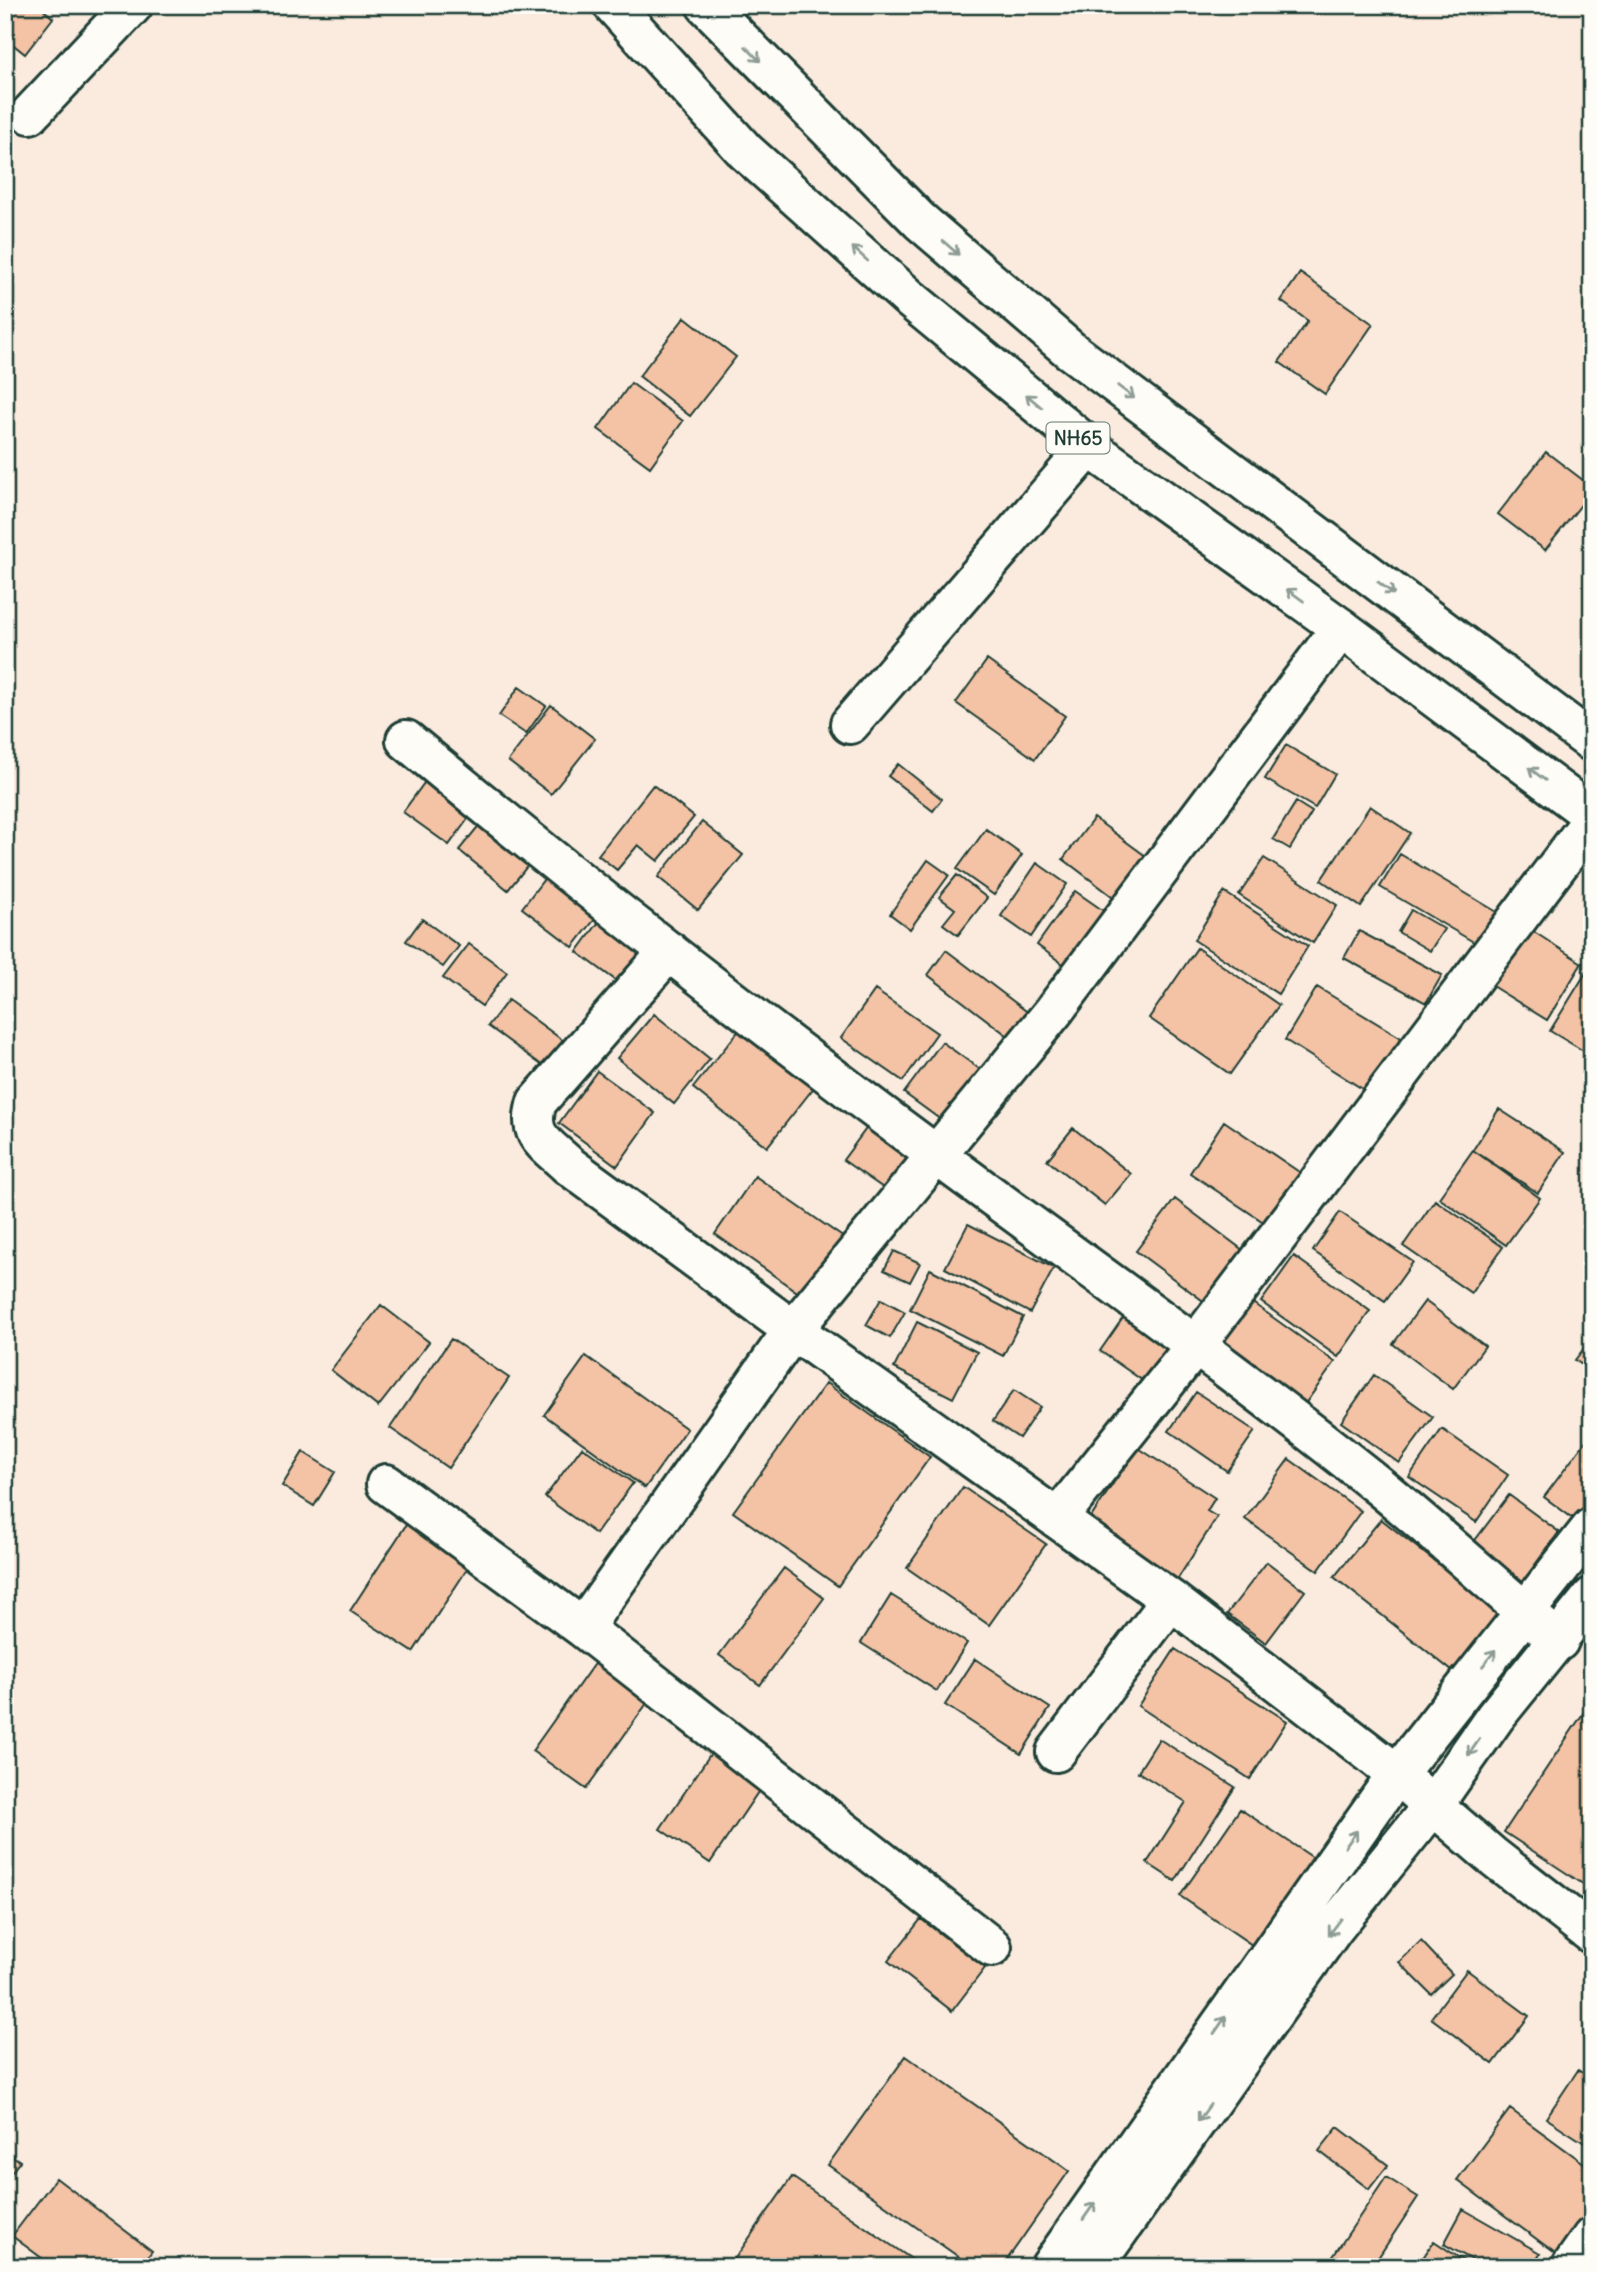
<svg xmlns="http://www.w3.org/2000/svg" width="1597" height="2272" viewBox="0 0 1597 2272" font-family="Delius,sans-serif">
  <rect width="100%" height="100%" fill="#faebde"/>
  <filter id="ink" filterUnits="userSpaceOnUse"><feTurbulence type="fractalNoise" baseFrequency=".0143" numOctaves="2"/><feDisplacementMap in="SourceGraphic" scale="14" xChannelSelector="R" yChannelSelector="G"/><feConvolveMatrix kernelMatrix="1 2 1 2 8 2 1 2 1" color-interpolation-filters="sRGB"/></filter>
  <g filter="url(#ink)">
    <!-- building -->
    <path fill="#f4c2a5" stroke="#1f3d34" stroke-width="2" d="M 5,5 L 38,5 L 53,18 L 25,54 L 5,38 Z
      M 1300,273 L 1373,324 L 1325,394 L 1279,362 L 1308,321 L 1281,301 Z
      M 685,317 L 736,357 L 690,416 L 639,376 Z
      M 631,383 L 683,421 L 650,467 L 598,429 Z
      M 1546,452 L 1592,487 L 1592,491 L 1545,550 L 1498,514 Z
      M 987,660 L 1065,716 L 1035,759 L 956,703 Z
      M 519,687 L 546,706 L 526,734 L 499,716 Z
      M 551,705 L 595,739 L 551,794 L 508,761 Z
      M 1286,745 L 1335,774 L 1315,808 L 1265,779 Z
      M 898,764 L 942,799 L 933,811 L 888,776 Z
      M 432,772 L 478,805 L 449,845 L 403,812 Z
      M 653,785 L 694,817 L 658,861 L 638,845 L 617,870 L 598,855 Z
      M 1296,802 L 1312,812 L 1290,849 L 1273,839 Z
      M 1370,806 L 1410,833 L 1361,907 L 1321,880 Z
      M 489,813 L 538,853 L 508,890 L 459,850 Z
      M 1094,818 L 1147,857 L 1116,899 L 1063,859 Z
      M 702,822 L 743,855 L 698,910 L 658,877 Z
      M 986,829 L 1022,855 L 994,895 L 957,869 Z
      M 1400,854 L 1497,912 L 1477,944 L 1380,887 Z
      M 1264,858 L 1337,905 L 1313,943 L 1239,895 Z
      M 928,860 L 949,875 L 910,929 L 890,914 Z
      M 1037,863 L 1067,884 L 1031,937 L 1001,916 Z
      M 554,866 L 606,905 L 573,947 L 522,908 Z
      M 957,875 L 987,898 L 958,935 L 943,924 L 955,909 L 939,897 Z
      M 1075,891 L 1108,914 L 1070,969 L 1037,945 Z
      M 1224,892 L 1308,946 L 1278,994 L 1194,940 Z
      M 1411,910 L 1444,929 L 1430,951 L 1398,932 Z
      M 607,911 L 659,949 L 629,990 L 577,952 Z
      M 422,919 L 459,946 L 443,967 L 406,941 Z
      M 1528,928 L 1582,963 L 1547,1020 L 1492,986 Z
      M 1359,931 L 1442,975 L 1426,1003 L 1344,958 Z
      M 469,944 L 507,972 L 482,1006 L 443,978 Z
      M 1197,948 L 1279,1005 L 1230,1074 L 1149,1018 Z
      M 946,950 L 1030,1014 L 1012,1039 L 928,975 Z
      M 1590,966 L 1592,967 L 1592,1056 L 1550,1031 Z
      M 1317,987 L 1403,1039 L 1369,1093 L 1285,1040 Z
      M 875,990 L 937,1033 L 903,1081 L 841,1038 Z
      M 508,1000 L 569,1045 L 550,1071 L 488,1026 Z
      M 654,1014 L 710,1059 L 674,1104 L 617,1058 Z
      M 745,1023 L 819,1081 L 767,1147 L 693,1088 Z
      M 942,1042 L 985,1073 L 948,1125 L 904,1093 Z
      M 597,1071 L 655,1113 L 617,1166 L 559,1123 Z
      M 1499,1109 L 1565,1152 L 1538,1193 L 1473,1150 Z
      M 1224,1121 L 1305,1176 L 1271,1227 L 1190,1173 Z
      M 871,1122 L 916,1154 L 889,1192 L 843,1160 Z
      M 1073,1128 L 1131,1174 L 1105,1205 L 1047,1160 Z
      M 1473,1150 L 1540,1198 L 1506,1245 L 1439,1198 Z
      M 755,1176 L 844,1238 L 803,1296 L 715,1234 Z
      M 1175,1199 L 1244,1251 L 1206,1303 L 1136,1251 Z
      M 1435,1200 L 1503,1247 L 1471,1293 L 1403,1246 Z
      M 1340,1212 L 1413,1262 L 1385,1301 L 1313,1251 Z
      M 968,1224 L 1054,1268 L 1030,1313 L 945,1268 Z
      M 894,1251 L 920,1263 L 910,1282 L 884,1270 Z
      M 1294,1256 L 1370,1311 L 1338,1357 L 1261,1302 Z
      M 930,1269 L 1023,1317 L 1003,1356 L 910,1309 Z
      M 881,1299 L 905,1312 L 890,1338 L 866,1325 Z
      M 1250,1301 L 1335,1362 L 1297,1415 L 1212,1355 Z
      M 1425,1301 L 1485,1346 L 1453,1389 L 1393,1344 Z
      M 381,1305 L 429,1342 L 378,1407 L 331,1370 Z
      M 1125,1315 L 1177,1350 L 1152,1387 L 1100,1351 Z
      M 917,1322 L 977,1352 L 953,1398 L 894,1368 Z
      M 1592,1338 L 1592,1372 L 1575,1360 Z
      M 451,1339 L 509,1378 L 448,1468 L 390,1428 Z
      M 586,1356 L 687,1429 L 645,1488 L 544,1415 Z
      M 1374,1375 L 1433,1417 L 1399,1463 L 1341,1422 Z
      M 826,1383 L 930,1457 L 838,1586 L 733,1512 Z
      M 1014,1390 L 1040,1407 L 1019,1438 L 993,1421 Z
      M 1196,1392 L 1255,1431 L 1227,1471 L 1169,1431 Z
      M 1442,1429 L 1508,1475 L 1476,1522 L 1409,1477 Z
      M 1592,1433 L 1592,1520 L 1586,1528 L 1544,1497 Z
      M 582,1447 L 633,1483 L 596,1534 L 545,1497 Z
      M 1137,1447 L 1215,1498 L 1207,1511 L 1217,1517 L 1177,1580 L 1088,1522 Z
      M 303,1452 L 335,1472 L 314,1506 L 282,1486 Z
      M 1289,1459 L 1361,1511 L 1318,1571 L 1245,1519 Z
      M 963,1487 L 1046,1544 L 989,1625 L 907,1568 Z
      M 1509,1495 L 1559,1532 L 1523,1581 L 1473,1543 Z
      M 1381,1519 L 1504,1616 L 1457,1675 L 1334,1577 Z
      M 408,1522 L 471,1563 L 413,1652 L 350,1611 Z
      M 1267,1562 L 1305,1591 L 1266,1643 L 1227,1614 Z
      M 784,1568 L 824,1598 L 760,1685 L 719,1655 Z
      M 891,1595 L 967,1643 L 937,1691 L 861,1643 Z
      M 1175,1649 L 1287,1721 L 1250,1779 L 1138,1706 Z
      M 975,1659 L 1050,1708 L 1021,1754 L 945,1705 Z
      M 596,1661 L 650,1699 L 586,1789 L 532,1751 Z
      M 1592,1700 L 1592,1890 L 1504,1832 Z
      M 1159,1739 L 1235,1787 L 1175,1881 L 1147,1863 L 1186,1802 L 1138,1772 Z
      M 711,1753 L 762,1786 L 710,1863 L 660,1829 Z
      M 1240,1809 L 1318,1861 L 1258,1949 L 1180,1896 Z
      M 921,1919 L 985,1968 L 952,2011 L 888,1961 Z
      M 1421,1941 L 1452,1974 L 1431,1994 L 1399,1962 Z
      M 1467,1970 L 1529,2016 L 1493,2064 L 1431,2018 Z
      M 906,2056 L 1069,2171 L 1002,2267 L 973,2267 L 828,2165 Z
      M 1578,2070 L 1592,2079 L 1592,2148 L 1546,2118 Z
      M 1510,2109 L 1592,2169 L 1592,2218 L 1562,2258 L 1457,2180 Z
      M 1338,2127 L 1388,2165 L 1369,2189 L 1319,2151 Z
      M 5,2151 L 20,2161 L 5,2181 Z
      M 792,2177 L 923,2267 L 729,2267 Z
      M 1386,2177 L 1418,2197 L 1372,2267 L 1326,2267 Z
      M 56,2178 L 152,2251 L 140,2267 L 54,2267 L 12,2236 Z
      M 1463,2209 L 1540,2253 L 1532,2267 L 1485,2267 L 1444,2244 Z
      M 1434,2241 L 1473,2267 L 1417,2267 Z"/>
    <g fill="none" stroke-linecap="round" stroke-linejoin="round">
      <!-- minor casing -->
      <g stroke="#1f3d34" stroke-width="44">
        <path id="minor" d="M 30,114 L 133,5
          M 850,724 L 1089,447
          M 406,740 C 579,884 758,1023 939,1157 C 1086,1266 1237,1372 1380,1487 C 1441,1537 1499,1590 1559,1641
          M 669,951 L 537,1102 C 526,1136 546,1144 568,1165 L 793,1330 L 1171,1600 L 1397,1774 L 1491,1855 L 1592,1934
          M 386,1484 L 583,1628 L 992,1947
          M 1058,1518 L 1195,1346 L 1592,820
          M 583,1628 L 793,1330 L 1054,1011 L 1341,628
          M 1056,1752 L 1171,1600
          M 1571,2267 L 1592,2237"/>
      </g>
      <!-- secondary casing -->
      <g stroke="#1f3d34" stroke-width="44">
        <path id="secondary" d="M 1050,2267 L 1397,1774 L 1592,1527
          M 1093,2267 L 1334,1928 L 1434,1804 L 1495,1717 L 1592,1597"/>
      </g>
      <!-- trunk casing -->
      <g stroke="#1f3d34" stroke-width="44">
        <path id="trunk" d="M 613,5 L 746,152 L 909,298 L 1089,447 L 1341,628 L 1592,815
          M 706,5 L 920,221 L 1070,350 L 1592,742"/>
      </g>
      <!-- minor -->
      <use href="#minor" stroke="#fdfcf7" stroke-width="38"/>
      <!-- secondary -->
      <use href="#secondary" stroke="#fdfcf7" stroke-width="38"/>
      <!-- trunk -->
      <use href="#trunk" stroke="#fdfcf7" stroke-width="38"/>
    </g>
    <!-- one-way arrows -->
    <defs><path id="oneway-shaft" d="M-6 0H5M1.5-3L5.5 0L1.5 3" fill="none" stroke-width="1.6" stroke-linecap="round" stroke-linejoin="round" transform="scale(1.75)"/></defs>
    <g stroke="#8e9c96">
      <use href="#oneway-shaft" transform="translate(753 54) rotate(45)"/>
      <use href="#oneway-shaft" transform="translate(951 248) rotate(41)"/>
      <use href="#oneway-shaft" transform="translate(860 254) rotate(-138)"/>
      <use href="#oneway-shaft" transform="translate(1126 392) rotate(37)"/>
      <use href="#oneway-shaft" transform="translate(1034 401) rotate(-140)"/>
      <use href="#oneway-shaft" transform="translate(1386 588) rotate(37)"/>
      <use href="#oneway-shaft" transform="translate(1295 595) rotate(-144)"/>
      <use href="#oneway-shaft" transform="translate(1537 774) rotate(-143)"/>
      <use href="#oneway-shaft" transform="translate(1489 1658) rotate(-52)"/>
      <use href="#oneway-shaft" transform="translate(1474 1747) rotate(125)"/>
      <use href="#oneway-shaft" transform="translate(1351 1839) rotate(-55)"/>
      <use href="#oneway-shaft" transform="translate(1335 1927) rotate(127)"/>
      <use href="#oneway-shaft" transform="translate(1220 2025) rotate(-55)"/>
      <use href="#oneway-shaft" transform="translate(1204 2113) rotate(126)"/>
      <use href="#oneway-shaft" transform="translate(1089 2211) rotate(-55)"/>
    </g>
  </g>
  <g text-anchor="middle" stroke-width="5" stroke-linejoin="round" paint-order="stroke">
    <!-- shield labels -->
    <rect fill="#fdfcf7" stroke="#62766e" stroke-width="2" x="1046.5" y="422.5" width="63" height="31" rx="5"/>
    <g font-size="19" font-weight="bold" fill="#1f3d34">
      <text x="1078" y="445">NH65</text>
    </g>
  </g>
  <!-- margin -->
  <rect width="1597" height="2272" fill="none" stroke="#fdfcf7" stroke-width="28"/>
  <rect x="14" y="14" width="1569" height="2244" fill="none" stroke="#1f3d34" stroke-width="2.5" filter="url(#ink)"/>
</svg>
